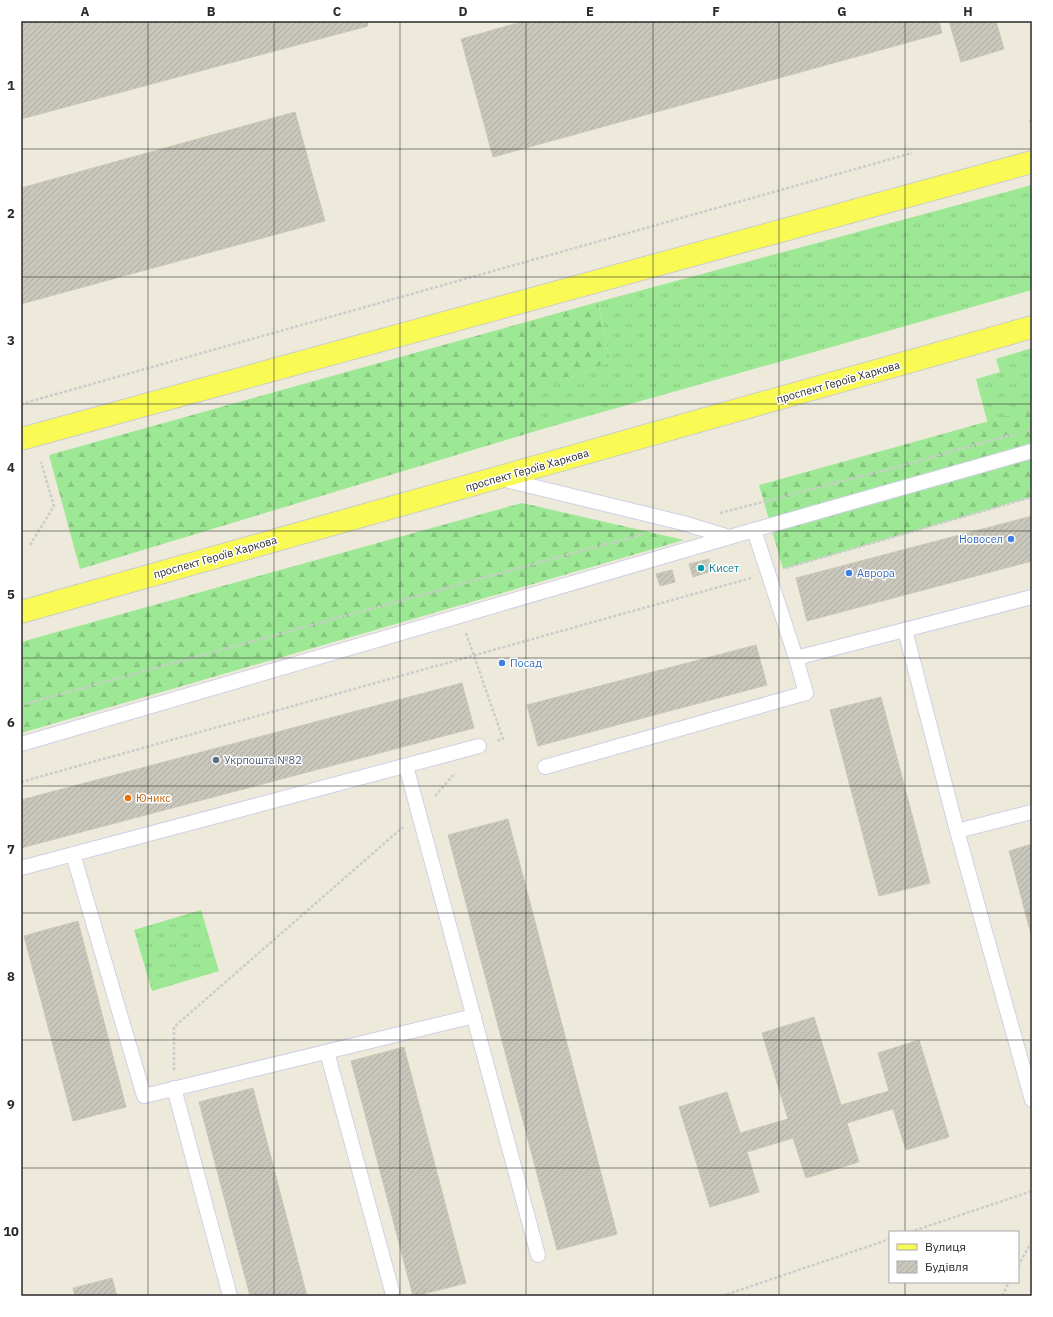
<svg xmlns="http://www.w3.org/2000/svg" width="1053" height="1317" viewBox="0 0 1053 1317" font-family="'IBM Plex Sans',sans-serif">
  <defs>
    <pattern id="grass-tufts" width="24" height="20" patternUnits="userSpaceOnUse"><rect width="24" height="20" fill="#9ce894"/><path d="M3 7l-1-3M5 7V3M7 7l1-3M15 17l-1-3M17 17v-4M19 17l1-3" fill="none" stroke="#87c780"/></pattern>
    <pattern id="forest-firs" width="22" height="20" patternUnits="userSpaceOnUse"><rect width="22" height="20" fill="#9ce894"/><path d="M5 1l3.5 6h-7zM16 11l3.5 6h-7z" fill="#87c780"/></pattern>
    <pattern id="building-hatch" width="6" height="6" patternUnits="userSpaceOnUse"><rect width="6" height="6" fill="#c9c6bb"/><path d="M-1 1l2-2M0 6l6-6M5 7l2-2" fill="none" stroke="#adaaa1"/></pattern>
  </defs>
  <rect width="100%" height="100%" fill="#edeadb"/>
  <!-- grass -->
  <path fill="url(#grass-tufts)" d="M 1032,185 L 1032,290 L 539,430 L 520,396 L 610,362 L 598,302 Z
    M 1032,348 L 1032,416 L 989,428 L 976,379 L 1000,372 L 996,359 Z
    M 201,910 L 219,971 L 152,991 L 134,930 Z"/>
  <!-- forest -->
  <path fill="url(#forest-firs)" d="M 598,302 L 610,362 L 521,396 L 539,430 L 80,569 L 49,455 Z
    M 1032,409 L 1032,497 L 783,569 L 759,485 Z
    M 522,503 L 684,540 L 21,733 L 21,642 Z"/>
  <!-- building -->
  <path fill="url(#building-hatch)" stroke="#c9c7b5" d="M 21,21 L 367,21 L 368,26 L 21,119 Z
    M 525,21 L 939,21 L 942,33 L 493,157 L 461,39 Z
    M 949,21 L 996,21 L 1004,49 L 961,62 Z
    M 295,112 L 325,221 L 21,304 L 21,188 Z
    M 1032,516 L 1032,561 L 807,621 L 796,578 Z
    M 709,559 L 712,571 L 693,577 L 689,564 Z
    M 672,570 L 675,582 L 660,586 L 656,574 Z
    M 756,645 L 767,685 L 538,746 L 527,705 Z
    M 462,683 L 474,728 L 21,848 L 21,800 Z
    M 881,697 L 930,883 L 879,896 L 830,710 Z
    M 508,819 L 617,1234 L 557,1250 L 448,835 Z
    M 1032,844 L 1032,938 L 1009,851 Z
    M 78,921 L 126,1107 L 73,1121 L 24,936 Z
    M 814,1017 L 841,1105 L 889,1091 L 878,1053 L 919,1040 L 949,1137 L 906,1150 L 893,1109 L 847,1123 L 859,1162 L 806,1178 L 793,1138 L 747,1152 L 759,1192 L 710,1207 L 679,1107 L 727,1092 L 740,1133 L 788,1119 L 762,1033 Z
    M 404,1047 L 466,1283 L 415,1296 L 413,1296 L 351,1061 Z
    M 253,1088 L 307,1296 L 250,1296 L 199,1102 Z
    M 112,1278 L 117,1296 L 75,1296 L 73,1288 Z"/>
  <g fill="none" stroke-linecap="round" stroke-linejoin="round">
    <!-- lane casing -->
    <g stroke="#d1d0e4" stroke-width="16">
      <path id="lane" d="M 502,479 L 683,523 L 729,537
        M 754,530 L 796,658 L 1032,597
        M 905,630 L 957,831 L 1032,812
        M 21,744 L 754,530 L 1032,451
        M 406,766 L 538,1255
        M 545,767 L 806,693 L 796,658
        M 957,831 L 1032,1100
        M 73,854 L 144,1096 L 474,1016
        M 21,868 L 479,746
        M 327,1052 L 392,1291
        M 174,1088 L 230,1296"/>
    </g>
    <!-- primary casing -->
    <g stroke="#ccc" stroke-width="24">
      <path id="primary" d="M 21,439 L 1032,162
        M 21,612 L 1032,327"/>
    </g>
    <!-- path -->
    <path stroke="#ccc" stroke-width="2.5" stroke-dasharray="3 2" stroke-linecap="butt" d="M 1029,121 L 1032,120
      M 21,404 L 912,153
      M 1027,431 L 1032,429
      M 720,513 L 893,468 L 1014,434
      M 30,545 L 54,506 L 41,462
      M 786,568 L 1032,497
      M 466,633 L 503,739 L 496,741
      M 21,705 L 643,534
      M 21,782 L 751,578
      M 435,796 L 455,773
      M 174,1070 L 174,1027 L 403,827
      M 910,1232 L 1032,1191
      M 1018,1266 L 1032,1241
      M 722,1296 L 890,1239
      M 1002,1296 L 1009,1282"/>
    <!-- lane -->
    <use href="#lane" stroke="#fff" stroke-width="14"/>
    <!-- primary -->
    <use href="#primary" stroke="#f9fa53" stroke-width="22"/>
  </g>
  <!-- grid -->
  <path fill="none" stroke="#2a2a2a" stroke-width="1" stroke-opacity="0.55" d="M 148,21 L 148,1296M 274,21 L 274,1296M 400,21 L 400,1296M 526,21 L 526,1296M 653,21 L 653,1296M 779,21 L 779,1296M 905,21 L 905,1232M 21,149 L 1032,149M 21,277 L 1032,277M 21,404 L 1032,404M 21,531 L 1032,531M 21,658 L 1032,658M 21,786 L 1032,786M 21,913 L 1032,913M 21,1040 L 1032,1040M 21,1168 L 1032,1168M 905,1282 L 905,1296"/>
  <!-- markers -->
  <g fill="#3f7fe0" stroke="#fff" stroke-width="1.5">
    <circle cx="1011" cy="539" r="4"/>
    <circle cx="849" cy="573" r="4"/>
    <circle cx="502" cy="663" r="4"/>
  </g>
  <circle fill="#0f9aa8" stroke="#fff" stroke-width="1.5" cx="701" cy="568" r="4"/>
  <circle fill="#5c6f8a" stroke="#fff" stroke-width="1.5" cx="216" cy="760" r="4"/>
  <circle fill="#e8710a" stroke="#fff" stroke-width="1.5" cx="128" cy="798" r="4"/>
  <g text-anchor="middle" stroke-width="3" stroke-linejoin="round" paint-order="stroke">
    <!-- street labels -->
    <g font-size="11" fill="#2a2a2a" stroke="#fff">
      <text transform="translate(838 382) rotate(-16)" y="4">проспект Героїв Харкова</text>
      <text transform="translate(527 470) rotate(-16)" y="4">проспект Героїв Харкова</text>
      <text transform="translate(215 557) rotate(-16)" y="4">проспект Героїв Харкова</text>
    </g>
    <!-- shop labels -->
    <g font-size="11" fill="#366cbe" stroke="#fff" text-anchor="start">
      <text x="1003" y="543" text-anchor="end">Новосел</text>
      <text x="857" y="577">Аврора</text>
      <text x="510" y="667">Посад</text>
    </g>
    <!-- culture labels -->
    <g font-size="11" fill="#0d838f" stroke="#fff" text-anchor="start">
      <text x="709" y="572">Кисет</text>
    </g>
    <!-- service labels -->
    <g font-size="11" fill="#4e5e75" stroke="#fff" text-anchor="start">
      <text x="224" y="764">Укрпошта №82</text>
    </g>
    <!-- food labels -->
    <g font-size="11" fill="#c56008" stroke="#fff" text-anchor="start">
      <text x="136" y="802">Юникс</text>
    </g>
  </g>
  <!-- border -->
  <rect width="1053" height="1317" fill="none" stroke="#ffffff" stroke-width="44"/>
  <!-- legend -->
  <rect x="889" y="1231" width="130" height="52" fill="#ffffff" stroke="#aaaaaa"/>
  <rect x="897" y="1244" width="20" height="6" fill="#f9fa53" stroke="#aaaaaa"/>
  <text x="925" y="1251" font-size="12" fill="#2a2a2a">Вулиця</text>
  <rect x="897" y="1261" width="20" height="12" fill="url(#building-hatch)" stroke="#aaaaaa"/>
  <text x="925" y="1271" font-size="12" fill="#2a2a2a">Будівля</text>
  <rect x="22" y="22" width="1009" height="1273" fill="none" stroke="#2a2a2a" stroke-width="1.5"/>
  <g font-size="13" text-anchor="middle" font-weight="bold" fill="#2a2a2a">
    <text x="85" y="16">A</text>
    <text x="211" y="16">B</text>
    <text x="337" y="16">C</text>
    <text x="463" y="16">D</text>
    <text x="590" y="16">E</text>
    <text x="716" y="16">F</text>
    <text x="842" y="16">G</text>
    <text x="968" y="16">H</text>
    <text x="11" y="90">1</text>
    <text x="11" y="218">2</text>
    <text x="11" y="345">3</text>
    <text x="11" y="472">4</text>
    <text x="11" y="599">5</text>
    <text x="11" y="727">6</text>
    <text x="11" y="854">7</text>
    <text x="11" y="981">8</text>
    <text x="11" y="1109">9</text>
    <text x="11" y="1236">10</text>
  </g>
</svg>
